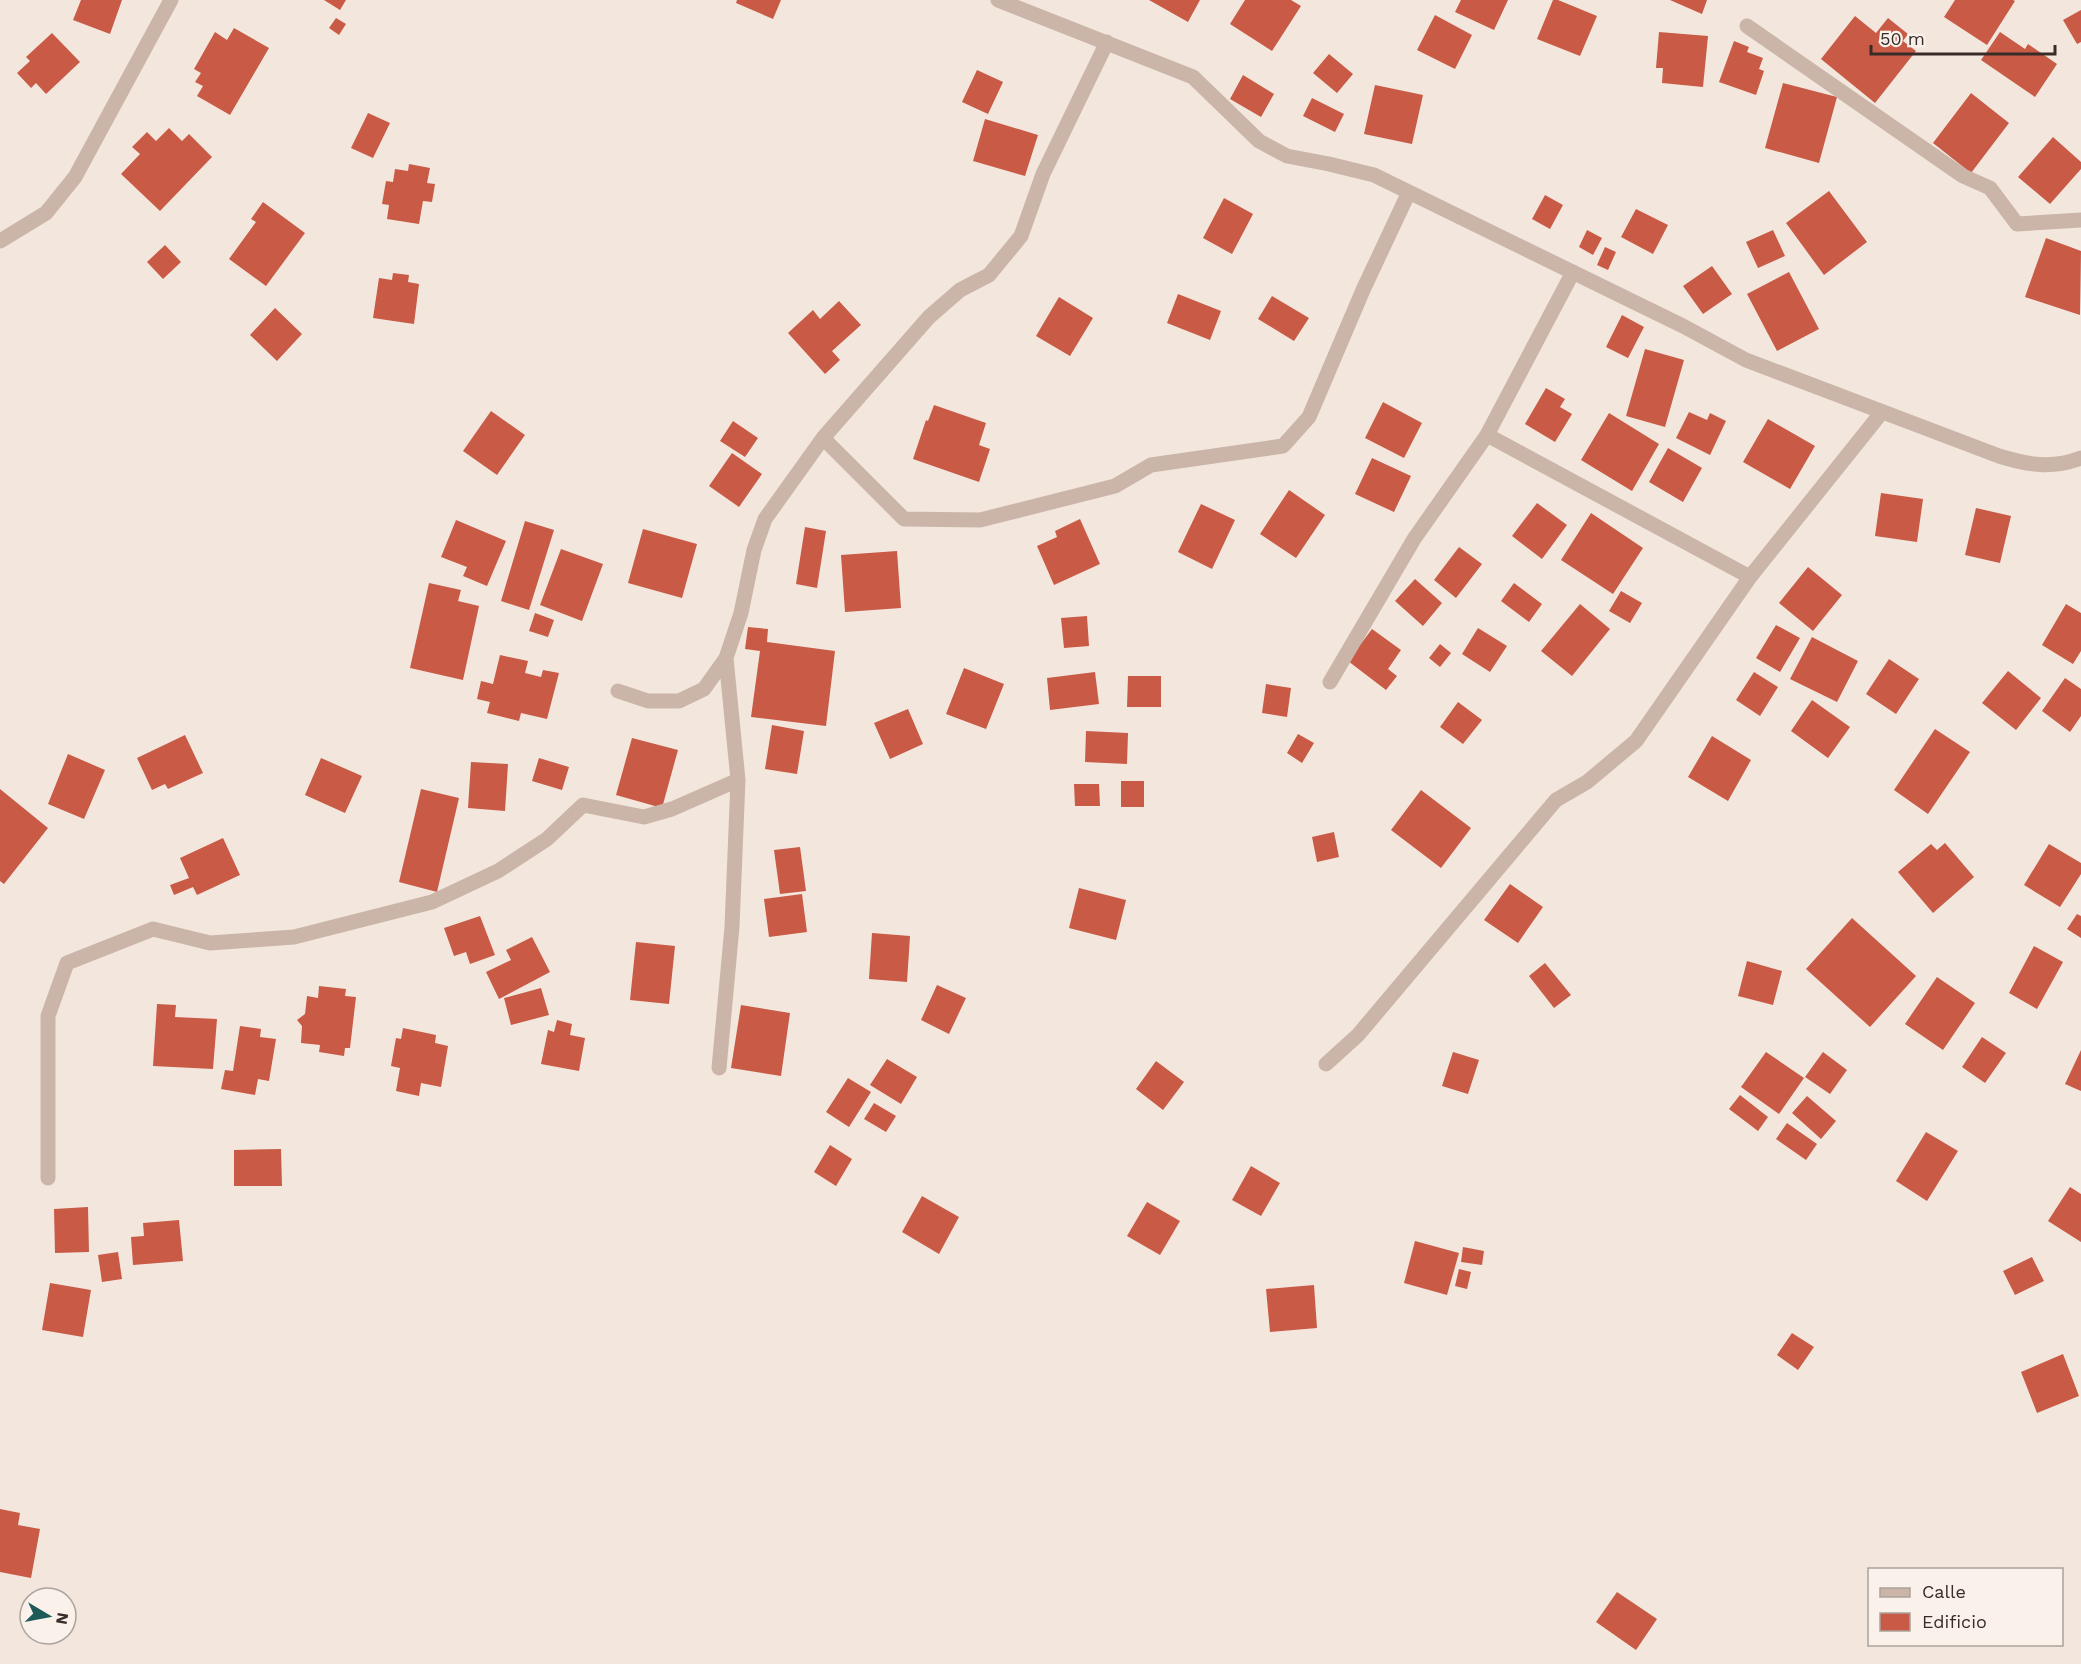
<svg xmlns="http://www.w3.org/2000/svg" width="2081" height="1664" viewBox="0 0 2081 1664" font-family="'Work Sans',sans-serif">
  <rect width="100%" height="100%" fill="#f3e7dd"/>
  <!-- building -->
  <path fill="#c85a46" d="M 81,0 L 122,0 L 110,34 L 73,20 Z
    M 324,0 L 346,0 L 340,10 Z
    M 737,0 L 781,0 L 773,19 L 736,3 Z
    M 1149,0 L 1200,0 L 1188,22 Z
    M 1245,0 L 1291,0 L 1301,6 L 1272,51 L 1230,24 Z
    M 1461,0 L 1508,0 L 1494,30 L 1455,12 Z
    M 1553,0 L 1558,0 L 1597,16 L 1580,56 L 1537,39 Z
    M 1670,0 L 1707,0 L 1702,14 Z
    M 1955,0 L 2013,0 L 2015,1 L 1987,45 L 1944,17 Z
    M 2081,10 L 2081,42 L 2077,44 L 2063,20 Z
    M 1435,15 L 1472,35 L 1455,69 L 1417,50 Z
    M 1855,16 L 1876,33 L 1888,18 L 1908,34 L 1903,41 L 1916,51 L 1875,103 L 1821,59 Z
    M 336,18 L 346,24 L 339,35 L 329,28 Z
    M 234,28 L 269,48 L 230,115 L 197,96 L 203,86 L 195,82 L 201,73 L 194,69 L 215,32 L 227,40 Z
    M 1659,32 L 1708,36 L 1703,87 L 1662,83 L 1663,68 L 1656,68 Z
    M 2000,32 L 2025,49 L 2028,44 L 2057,64 L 2035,97 L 1981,60 Z
    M 52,33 L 80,62 L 46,94 L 36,83 L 31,88 L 17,73 L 30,61 L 26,57 Z
    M 1734,41 L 1749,47 L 1747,52 L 1763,58 L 1759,69 L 1764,71 L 1756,95 L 1719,82 Z
    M 1329,54 L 1353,74 L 1337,93 L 1313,73 Z
    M 977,70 L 1003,82 L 988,114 L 962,102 Z
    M 1243,75 L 1274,94 L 1261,117 L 1230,99 Z
    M 1783,83 L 1837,97 L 1819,163 L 1765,148 Z
    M 1375,85 L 1423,95 L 1412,144 L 1364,134 Z
    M 1971,93 L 2009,123 L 1971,173 L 1933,143 Z
    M 1312,98 L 1344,114 L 1335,132 L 1303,116 Z
    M 368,113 L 390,123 L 373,158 L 351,148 Z
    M 985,119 L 1038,135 L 1025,176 L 973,161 Z
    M 169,128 L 182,141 L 189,134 L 212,157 L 160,211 L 121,174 L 140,154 L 132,147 L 147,132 L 156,141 Z
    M 2053,137 L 2081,162 L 2081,169 L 2050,204 L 2018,177 Z
    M 409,164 L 430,168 L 427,183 L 435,184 L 432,202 L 423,201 L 419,224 L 387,219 L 389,205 L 382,204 L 386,181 L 393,182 L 395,169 L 408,171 Z
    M 1829,191 L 1867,242 L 1824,275 L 1786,223 Z
    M 1545,195 L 1563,205 L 1550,229 L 1532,219 Z
    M 1224,198 L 1253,214 L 1232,254 L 1203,238 Z
    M 263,202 L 305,233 L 266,286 L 229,259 L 256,222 L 251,219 Z
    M 1636,209 L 1668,225 L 1653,254 L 1621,237 Z
    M 1587,230 L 1602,238 L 1593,255 L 1579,247 Z
    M 1773,230 L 1785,256 L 1758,268 L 1746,242 Z
    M 2046,238 L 2081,251 L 2080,315 L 2025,297 Z
    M 165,245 L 181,262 L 163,279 L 147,262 Z
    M 1605,247 L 1616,252 L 1608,270 L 1597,265 Z
    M 1712,266 L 1732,294 L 1703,314 L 1683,286 Z
    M 1789,272 L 1819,329 L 1777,351 L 1747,294 Z
    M 393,273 L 409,275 L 408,282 L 419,284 L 414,324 L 373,318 L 379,278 L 392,280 Z
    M 1178,294 L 1221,311 L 1210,340 L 1167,323 Z
    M 1272,296 L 1309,318 L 1294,341 L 1258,319 Z
    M 1059,297 L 1093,318 L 1070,356 L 1036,336 Z
    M 839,301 L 861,325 L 832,351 L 840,360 L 825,374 L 788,333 L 813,310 L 820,319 Z
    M 275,308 L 302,334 L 277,361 L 250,335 Z
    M 1622,315 L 1644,327 L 1628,358 L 1606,347 Z
    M 1645,349 L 1684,360 L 1665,427 L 1626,416 Z
    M 1546,388 L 1565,399 L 1560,407 L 1572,414 L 1555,442 L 1525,424 Z
    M 1383,402 L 1422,423 L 1404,458 L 1365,438 Z
    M 934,405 L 986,423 L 979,445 L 990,449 L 979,482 L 913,459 L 926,420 L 928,421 Z
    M 491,411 L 525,435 L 497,475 L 463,451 Z
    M 1689,412 L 1707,420 L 1710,413 L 1726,421 L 1710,455 L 1676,438 Z
    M 1609,413 L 1659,444 L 1632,491 L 1581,460 Z
    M 1768,419 L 1815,446 L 1790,489 L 1743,462 Z
    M 733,421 L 758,438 L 745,457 L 720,441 Z
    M 1668,448 L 1702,468 L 1683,502 L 1649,482 Z
    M 732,453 L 762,474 L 739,507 L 709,486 Z
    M 1372,458 L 1411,476 L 1394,512 L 1355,494 Z
    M 1289,490 L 1325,515 L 1296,558 L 1260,534 Z
    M 1881,493 L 1923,499 L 1917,542 L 1875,536 Z
    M 1537,503 L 1567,525 L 1542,559 L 1512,536 Z
    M 1201,504 L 1235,520 L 1212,569 L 1178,552 Z
    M 1976,508 L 2011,516 L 2000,563 L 1965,555 Z
    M 1591,513 L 1643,548 L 1613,594 L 1561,560 Z
    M 1080,519 L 1100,564 L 1054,585 L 1037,546 L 1057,537 L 1055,531 Z
    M 456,520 L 506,541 L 487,586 L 463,576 L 467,567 L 441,557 Z
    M 525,521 L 554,530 L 529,610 L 501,601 Z
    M 805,527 L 826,531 L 817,588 L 796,584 Z
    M 643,529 L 697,544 L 682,598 L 628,583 Z
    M 1459,547 L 1482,564 L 1456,598 L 1434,580 Z
    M 561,549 L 603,564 L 582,621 L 540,605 Z
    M 897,551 L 901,608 L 845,612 L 841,555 Z
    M 1808,567 L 1842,595 L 1813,631 L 1779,603 Z
    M 1415,579 L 1442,603 L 1423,626 L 1395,601 Z
    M 429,583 L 461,590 L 458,601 L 479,606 L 463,680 L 410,668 Z
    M 1514,583 L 1542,604 L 1529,622 L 1501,601 Z
    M 1621,591 L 1642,603 L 1630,623 L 1609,611 Z
    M 1580,604 L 1610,629 L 1572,676 L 1541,651 Z
    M 2066,604 L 2081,613 L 2081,651 L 2073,664 L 2042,645 Z
    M 535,613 L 554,620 L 548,637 L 529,631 Z
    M 1087,616 L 1089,646 L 1064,648 L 1061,618 Z
    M 1776,625 L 1800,638 L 1780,672 L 1756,658 Z
    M 748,627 L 768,629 L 767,642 L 835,651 L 826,726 L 751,717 L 760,651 L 745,649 Z
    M 1478,628 L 1507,646 L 1490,672 L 1462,654 Z
    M 1372,629 L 1401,650 L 1388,669 L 1397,676 L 1386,690 L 1348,661 Z
    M 1812,637 L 1858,661 L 1837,702 L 1790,679 Z
    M 1440,644 L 1451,653 L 1440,667 L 1429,658 Z
    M 500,655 L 528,661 L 525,673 L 541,677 L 543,670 L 559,673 L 547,719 L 521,713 L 519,721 L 487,713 L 490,702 L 477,699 L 481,681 L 493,684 Z
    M 1889,659 L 1919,679 L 1896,714 L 1866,694 Z
    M 964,668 L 1004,684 L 986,729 L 946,714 Z
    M 2008,671 L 2041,698 L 2016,730 L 1982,703 Z
    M 1095,672 L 1099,704 L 1050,710 L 1047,678 Z
    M 1754,672 L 1778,687 L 1760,716 L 1736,700 Z
    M 1128,676 L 1161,676 L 1161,707 L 1127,707 Z
    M 2065,678 L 2081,689 L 2081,716 L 2070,732 L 2042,711 Z
    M 1266,684 L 1291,688 L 1287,717 L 1262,713 Z
    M 1812,700 L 1850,727 L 1828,758 L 1791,731 Z
    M 1458,702 L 1482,720 L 1463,744 L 1440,727 Z
    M 908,709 L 923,744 L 890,759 L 874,723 Z
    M 772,725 L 804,731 L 797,774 L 765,769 Z
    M 1935,729 L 1970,752 L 1928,814 L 1894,790 Z
    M 1086,731 L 1128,733 L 1127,764 L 1085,762 Z
    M 1298,734 L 1314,743 L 1302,763 L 1287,753 Z
    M 185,735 L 203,773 L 168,789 L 165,784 L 152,790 L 137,758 Z
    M 1712,736 L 1751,760 L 1728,801 L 1688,777 Z
    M 632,738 L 678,750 L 662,808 L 616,795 Z
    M 68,754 L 105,770 L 84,819 L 48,804 Z
    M 321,758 L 362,776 L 345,813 L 305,795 Z
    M 539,758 L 569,767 L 562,790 L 532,781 Z
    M 471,762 L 508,764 L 505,811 L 468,808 Z
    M 1121,781 L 1144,781 L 1144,807 L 1121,807 Z
    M 1074,784 L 1099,784 L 1100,806 L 1075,806 Z
    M 0,789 L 48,828 L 4,884 L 0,881 Z
    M 421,789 L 459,798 L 437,892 L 399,882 Z
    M 1421,790 L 1471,828 L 1441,868 L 1391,830 Z
    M 1334,832 L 1339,857 L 1317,862 L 1312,837 Z
    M 223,838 L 240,875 L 197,895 L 193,887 L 174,895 L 170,885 L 189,878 L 180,858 Z
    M 1945,843 L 1974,877 L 1933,913 L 1898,872 L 1931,844 L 1937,850 Z
    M 2049,844 L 2081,863 L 2081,874 L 2060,907 L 2024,885 Z
    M 800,847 L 806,891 L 780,894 L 774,850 Z
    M 1510,884 L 1543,907 L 1518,943 L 1484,920 Z
    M 1079,888 L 1126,900 L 1116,940 L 1069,928 Z
    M 802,894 L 807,932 L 769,937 L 764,899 Z
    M 2077,914 L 2081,916 L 2081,938 L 2067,929 Z
    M 480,916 L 495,955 L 470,964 L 466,952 L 454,956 L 444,928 Z
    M 1852,918 L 1916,976 L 1870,1027 L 1806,969 Z
    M 872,933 L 910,936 L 907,982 L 869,979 Z
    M 532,937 L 550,972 L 499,999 L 486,972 L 511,960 L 506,950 Z
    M 636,942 L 675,946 L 669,1004 L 630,1000 Z
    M 2034,946 L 2063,962 L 2037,1009 L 2009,993 Z
    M 1747,961 L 1782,971 L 1773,1005 L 1738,996 Z
    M 1545,963 L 1571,995 L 1554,1008 L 1529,976 Z
    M 1937,977 L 1975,1003 L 1943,1050 L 1905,1024 Z
    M 937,985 L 966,998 L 949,1034 L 921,1020 Z
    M 319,986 L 346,989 L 345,996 L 356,997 L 350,1048 L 345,1048 L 344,1056 L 319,1052 L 320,1045 L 301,1043 L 302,1026 L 297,1020 L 305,1014 L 307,996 L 318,998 Z
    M 541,988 L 549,1015 L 511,1025 L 504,998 Z
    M 157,1004 L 176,1005 L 175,1017 L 217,1019 L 213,1069 L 153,1066 Z
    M 741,1005 L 790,1013 L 781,1076 L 731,1068 Z
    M 557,1020 L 572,1024 L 570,1035 L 585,1038 L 579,1071 L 541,1064 L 548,1030 L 554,1032 Z
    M 240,1026 L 261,1029 L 260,1037 L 276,1039 L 269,1081 L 258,1079 L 255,1095 L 221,1089 L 225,1070 L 233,1071 Z
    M 403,1028 L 436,1035 L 435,1043 L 448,1046 L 441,1087 L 421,1083 L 419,1096 L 396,1091 L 400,1068 L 391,1066 L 396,1038 L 401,1039 Z
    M 1982,1037 L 2006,1053 L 1985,1083 L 1962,1067 Z
    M 2081,1050 L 2081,1091 L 2065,1084 Z
    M 1453,1052 L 1479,1060 L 1468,1094 L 1442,1086 Z
    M 1766,1052 L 1804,1078 L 1779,1114 L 1741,1087 Z
    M 1823,1052 L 1847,1070 L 1830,1094 L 1805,1077 Z
    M 887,1059 L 917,1077 L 901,1104 L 870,1085 Z
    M 1156,1061 L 1184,1082 L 1163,1110 L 1136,1089 Z
    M 848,1078 L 871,1092 L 849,1127 L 826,1112 Z
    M 1740,1095 L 1768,1117 L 1758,1131 L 1729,1109 Z
    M 1807,1096 L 1836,1121 L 1821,1139 L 1792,1113 Z
    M 874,1103 L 896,1116 L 886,1132 L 864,1119 Z
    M 1787,1123 L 1817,1144 L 1806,1160 L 1776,1139 Z
    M 1926,1132 L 1958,1151 L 1927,1201 L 1896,1181 Z
    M 830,1145 L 852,1159 L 836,1186 L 814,1172 Z
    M 281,1149 L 282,1186 L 234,1186 L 234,1150 Z
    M 1251,1166 L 1280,1183 L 1261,1216 L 1232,1200 Z
    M 2070,1187 L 2081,1194 L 2081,1242 L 2048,1221 Z
    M 922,1196 L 959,1217 L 939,1254 L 902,1232 Z
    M 1147,1202 L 1180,1221 L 1160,1255 L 1127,1236 Z
    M 88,1207 L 89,1252 L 55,1253 L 54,1209 Z
    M 179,1220 L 183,1261 L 133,1265 L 131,1237 L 144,1236 L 143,1223 Z
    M 1415,1241 L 1459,1253 L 1447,1295 L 1404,1283 Z
    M 1463,1247 L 1484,1251 L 1482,1265 L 1461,1262 Z
    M 118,1252 L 122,1279 L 102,1282 L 98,1255 Z
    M 2032,1257 L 2044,1281 L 2015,1295 L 2003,1271 Z
    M 1459,1269 L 1471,1272 L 1467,1289 L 1455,1286 Z
    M 50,1283 L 91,1290 L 83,1337 L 42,1330 Z
    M 1314,1285 L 1317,1328 L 1270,1332 L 1266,1289 Z
    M 1792,1333 L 1814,1347 L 1798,1370 L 1777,1355 Z
    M 2063,1354 L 2079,1396 L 2037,1413 L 2021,1372 Z
    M 0,1509 L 20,1513 L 18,1525 L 40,1529 L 31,1578 L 0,1572 Z
    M 1617,1592 L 1657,1619 L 1636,1650 L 1596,1622 Z"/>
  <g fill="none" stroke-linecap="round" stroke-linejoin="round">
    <!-- street -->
    <path stroke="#cbb5a9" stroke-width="15" d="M 998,0 L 1193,77 L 1259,141 L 1287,156 L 1329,164 L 1374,175 L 1683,326 L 1746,360 L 1999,456 C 2028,465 2052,469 2081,458
      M 1747,26 L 1963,176 L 1990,188 L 2017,224 L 2081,220
      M 0,241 L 46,213 L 75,177 L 171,0
      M 1487,435 L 1750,577
      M 823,438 L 904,519 L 980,520 L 1115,486 L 1151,465 L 1283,446 L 1309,417 L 1363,290 L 1409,192
      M 1330,682 L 1414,539 L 1487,435 L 1573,272
      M 618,691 L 648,701 L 679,701 L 704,689 L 726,658 L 741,613 L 754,550 L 765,519 L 823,438 L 929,317 L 960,290 L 989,275 L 1021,236 L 1043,174 L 1107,42
      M 1326,1064 L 1358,1035 L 1556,800 L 1587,782 L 1636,741 L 1750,577 L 1882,412
      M 719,1068 L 732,927 L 738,780 L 726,658
      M 48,1178 L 48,1016 L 67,963 L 153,929 L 210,943 L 294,937 L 432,902 L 498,871 L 547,839 L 583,805 L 644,817 L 672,809 L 738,780"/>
  </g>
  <!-- legend -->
  <rect x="1868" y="1568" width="195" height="78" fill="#faf1ea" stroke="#aca29d" stroke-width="1.5"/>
  <rect x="1880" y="1588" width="30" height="9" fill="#cbb5a9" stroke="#aca29d" stroke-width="1.5"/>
  <text x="1922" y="1598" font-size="18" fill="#382c29">Calle</text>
  <rect x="1880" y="1613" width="30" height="18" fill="#c85a46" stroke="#aca29d" stroke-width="1.5"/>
  <text x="1922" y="1628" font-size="18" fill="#382c29">Edificio</text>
  <!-- north arrow -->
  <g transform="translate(48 1616) rotate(100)"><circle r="28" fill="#faf1ea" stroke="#aca29d" stroke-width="1.5"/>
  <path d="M0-4.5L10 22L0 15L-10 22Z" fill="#1d5b59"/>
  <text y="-9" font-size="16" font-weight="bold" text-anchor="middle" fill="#382c29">N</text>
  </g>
  <!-- scale -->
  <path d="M1871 45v9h184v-9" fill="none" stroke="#382c29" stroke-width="3"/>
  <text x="1880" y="45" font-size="18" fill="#382c29" stroke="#faf1ea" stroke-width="4.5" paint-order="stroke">50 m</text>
</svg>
